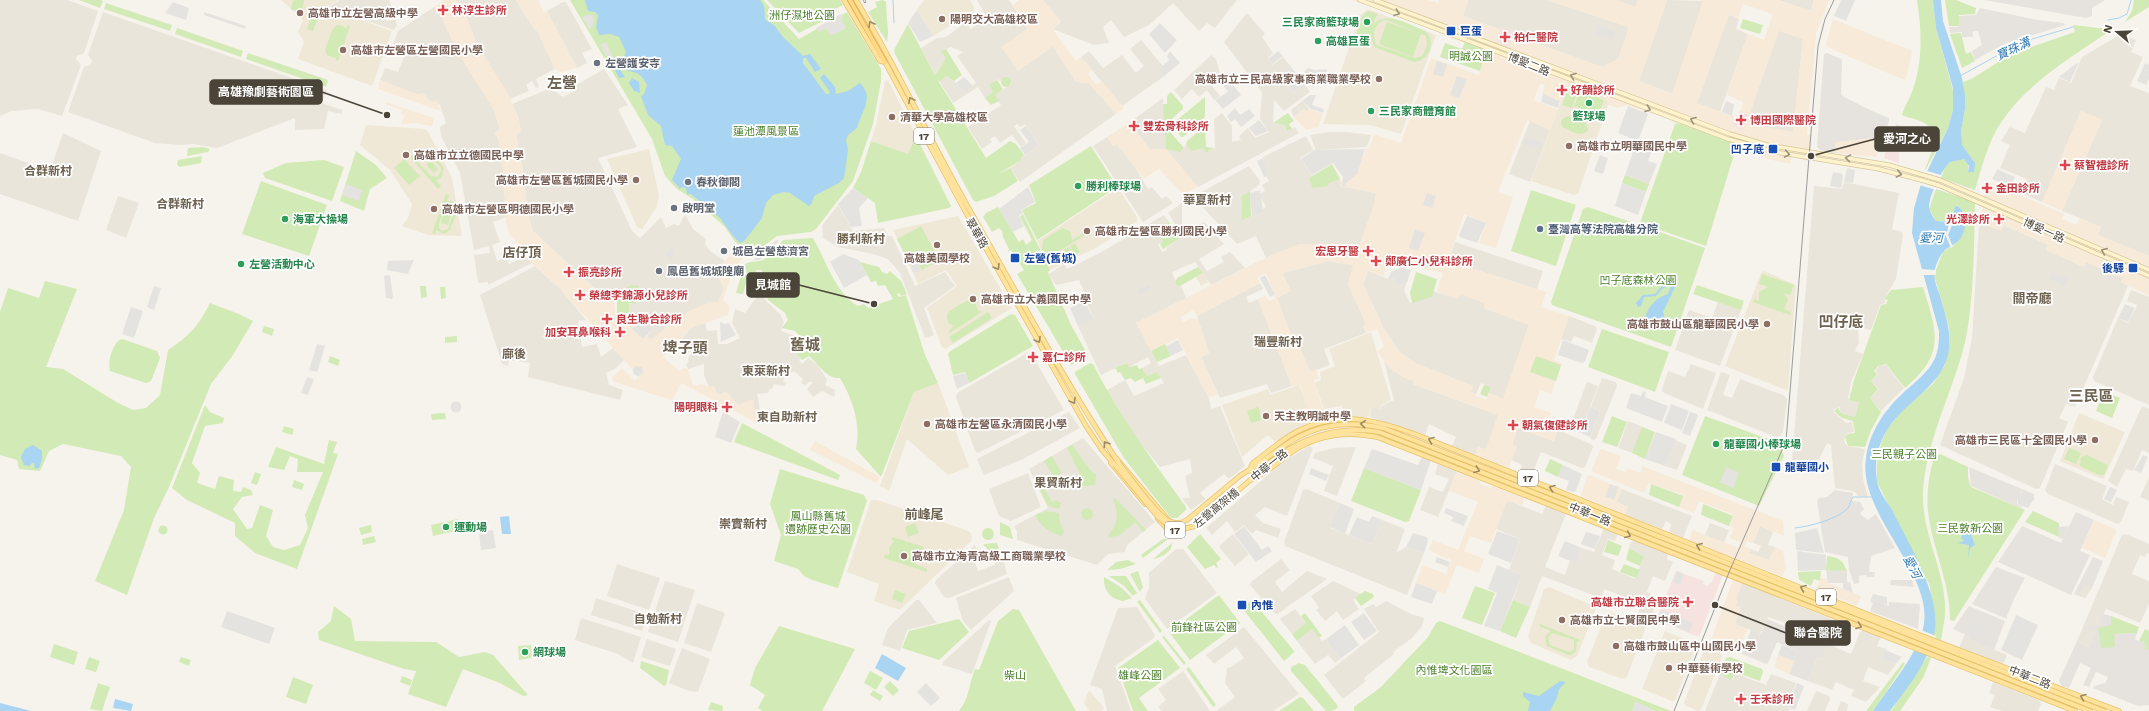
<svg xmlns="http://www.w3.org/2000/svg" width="2149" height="711" viewBox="0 0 2149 711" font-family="'Work Sans','Noto Sans TC',sans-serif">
  <rect width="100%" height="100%" fill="#f6f3ec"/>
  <!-- residential -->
  <path fill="#eae5da" d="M 0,0 L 67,0 L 98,11 L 84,53 L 77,56 L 76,59 L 81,65 L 62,116 L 38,109 L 12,111 L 0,116 Z
    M 340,0 L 389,0 L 392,7 L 383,13 L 387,21 L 395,19 L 397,25 L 394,30 L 328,7 Z
    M 456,0 L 516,0 L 530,23 L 538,32 L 555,69 L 536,79 L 539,87 L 536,88 L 532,81 L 526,85 L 529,91 L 510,99 L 478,46 L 464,12 Z
    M 977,0 L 1009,0 L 1028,28 L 1017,71 L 1053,46 L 1076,82 L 1089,83 L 1116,114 L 1020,182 L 1010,168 L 1022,160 L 1021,158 L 1039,145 L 1025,124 L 1020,127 L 1017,124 L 1014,126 L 1026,143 L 1021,147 L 1012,135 L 1000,143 L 995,136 L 990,139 L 992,142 L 982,149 L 968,127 L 1001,105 L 994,95 L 1012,84 L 1007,77 L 1000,81 L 998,79 L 990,85 L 994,92 L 985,98 L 978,87 L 953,103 L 940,82 L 946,76 L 956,83 L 963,92 L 976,83 L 957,56 L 963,52 L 951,47 L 940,51 L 946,58 L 935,74 L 921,48 L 937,38 L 946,37 L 966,22 L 971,29 L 987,18 Z
    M 1043,0 L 1237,0 L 1215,28 L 1207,23 L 1199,31 L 1173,3 L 1149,25 L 1124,37 L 1111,20 L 1103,27 L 1109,43 L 1094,45 L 1053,29 L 1061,22 Z
    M 1468,0 L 1546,0 L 1629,27 L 1618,60 L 1602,67 L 1463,16 Z
    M 1615,0 L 1638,0 L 1636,7 Z
    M 1667,0 L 1703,1 L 1673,94 L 1639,81 Z
    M 1778,0 L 1814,0 L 1811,11 Z
    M 563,2 L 566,2 L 592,49 L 582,53 L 587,63 L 577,68 L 547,11 Z
    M 434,7 L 442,18 L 456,49 L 494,110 L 500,130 L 495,133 L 499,141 L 503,170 L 506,217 L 493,222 L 500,242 L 492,245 L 497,261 L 506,258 L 509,264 L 525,257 L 532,263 L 488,285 L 488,282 L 478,283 L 474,255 L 490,253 L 489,246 L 474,250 L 460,173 L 441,136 L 440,127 L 446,123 L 440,105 L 380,80 L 385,68 L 398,72 L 405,54 L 392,48 L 398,31 Z
    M 103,12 L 326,90 L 327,88 L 322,103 L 342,110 L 342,114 L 328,111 L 324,129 L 295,130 L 295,118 L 217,148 L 193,144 L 181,145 L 155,143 L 68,112 L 84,67 L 90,65 L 92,61 L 88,55 Z
    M 1247,13 L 1265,34 L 1262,37 L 1273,53 L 1268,58 L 1272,65 L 1283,57 L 1292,68 L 1282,76 L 1294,92 L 1304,84 L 1310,92 L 1284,111 L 1274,100 L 1273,123 L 1285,125 L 1287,131 L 1295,127 L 1299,133 L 1198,187 L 1166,149 L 1150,149 L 1129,123 L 1163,98 L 1166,149 L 1184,148 L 1186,144 L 1192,151 L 1203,148 L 1206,153 L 1215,148 L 1214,119 L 1222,113 L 1232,126 L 1232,142 L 1241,140 L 1239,136 L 1248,128 L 1255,138 L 1269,132 L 1260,119 L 1262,92 L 1224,42 Z
    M 1729,14 L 1739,19 L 1736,29 L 1748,34 L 1720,112 L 1697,103 Z
    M 1778,30 L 1803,39 L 1793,132 L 1768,128 L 1747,122 Z
    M 2121,34 L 2136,40 L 2131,52 L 2143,57 L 2130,86 L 2149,93 L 2149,256 L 2098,235 L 2101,227 L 2062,211 L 2102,120 L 2081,111 L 2042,202 L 2021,193 L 2027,179 L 2000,168 L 2010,145 L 2001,141 L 2010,127 L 2025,133 L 2046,87 L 2054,90 L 2059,78 L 2071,83 L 2082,57 Z
    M 1141,40 L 1163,66 L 1161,68 L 1163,77 L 1122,106 L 1081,57 L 1089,51 L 1103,68 L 1122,55 L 1136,73 L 1144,66 L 1130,49 Z
    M 1211,55 L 1216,59 L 1221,77 L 1212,86 L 1220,96 L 1214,100 L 1207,90 L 1199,97 L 1192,89 L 1182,99 L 1174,90 Z
    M 604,69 L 628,105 L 618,109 L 637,147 L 598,158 L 632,231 L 640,238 L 661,217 L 666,228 L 674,224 L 679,226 L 685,214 L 693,229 L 706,239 L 705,244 L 710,251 L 725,261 L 720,267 L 724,271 L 719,278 L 724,289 L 718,302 L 677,322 L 664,324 L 666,328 L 651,340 L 647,336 L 653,329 L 643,318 L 635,326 L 626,318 L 625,313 L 629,303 L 637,304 L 628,295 L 615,295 L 614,301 L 606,299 L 533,231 L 529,220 L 522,167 L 516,135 L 519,119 L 512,104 L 551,88 L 563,97 L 574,91 L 573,87 Z
    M 1302,101 L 1309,109 L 1306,112 L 1304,109 L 1294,117 L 1291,110 Z
    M 1530,121 L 1550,130 L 1530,182 L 1509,174 Z
    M 1329,132 L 1347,132 L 1371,135 L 1367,147 L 1316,150 L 1310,135 Z
    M 63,133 L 101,151 L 78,221 L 0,194 L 0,153 L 50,171 Z
    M 1306,136 L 1313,150 L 1300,158 L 1312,176 L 1309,178 L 1312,188 L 1340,179 L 1341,186 L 1376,193 L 1374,205 L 1360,244 L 1300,244 L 1266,258 L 1256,236 L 1237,244 L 1196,200 L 1196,195 L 1249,166 L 1260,181 L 1259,185 L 1242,197 L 1241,221 L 1251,216 L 1266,207 L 1259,194 L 1265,191 L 1262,185 L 1269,181 L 1265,174 L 1263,157 Z
    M 1107,137 L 1113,146 L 1117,144 L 1133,164 L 1148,189 L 1152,187 L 1162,199 L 1166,196 L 1173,203 L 1143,222 L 1093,146 Z
    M 1844,182 L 1899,193 L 1892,229 L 1902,232 L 1903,235 L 1896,279 L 1884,299 L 1886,302 L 1880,305 L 1871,330 L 1863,328 L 1858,331 L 1859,343 L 1855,351 L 1863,354 L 1851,382 L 1848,399 L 1859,402 L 1855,417 L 1843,414 L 1840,410 L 1840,406 L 1833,410 L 1834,412 L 1846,423 L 1852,422 L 1854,432 L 1847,433 L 1845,437 L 1844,441 L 1847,446 L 1865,449 L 1862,463 L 1863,479 L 1868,497 L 1866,497 L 1857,496 L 1856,493 L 1852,491 L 1835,488 L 1831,445 L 1827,443 L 1818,462 L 1795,463 L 1792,461 L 1814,186 L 1842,189 Z
    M 118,196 L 139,203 L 126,238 L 106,230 Z
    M 1182,203 L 1182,227 L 1187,233 L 1204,222 L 1224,244 L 1199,259 L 1207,271 L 1224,262 L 1221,257 L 1230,252 L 1245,268 L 1211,285 L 1195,262 L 1172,272 L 1178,287 L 1181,286 L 1186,298 L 1136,323 L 1159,366 L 1186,355 L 1209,398 L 1211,409 L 1220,406 L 1245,466 L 1229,479 L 1224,474 L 1200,493 L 1206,499 L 1191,510 L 1182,498 L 1190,498 L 1185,476 L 1192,473 L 1190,459 L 1160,467 L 1134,435 L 1107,390 L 1125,380 L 1134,396 L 1164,383 L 1157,372 L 1147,376 L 1142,368 L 1151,363 L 1148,357 L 1129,367 L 1126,363 L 1101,375 L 1078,326 L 1094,318 L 1082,295 L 1085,294 L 1079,280 L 1056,285 L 1049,274 L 1064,264 L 1067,269 L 1100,253 L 1164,215 L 1169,222 L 1163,226 L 1165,229 L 1164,234 L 1160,237 L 1163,241 L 1158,245 L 1162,252 L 1167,250 L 1166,248 L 1183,236 L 1168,213 Z
    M 838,205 L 853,231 L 884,228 L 888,236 L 892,236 L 915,286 L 945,272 L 955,286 L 924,308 L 934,335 L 925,338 L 900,273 L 888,259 L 873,254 L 838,247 L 823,238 L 822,226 Z
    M 1982,223 L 2001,231 L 2004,225 L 2048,245 L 2046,250 L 2084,266 L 2086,262 L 2123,278 L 2121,282 L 2128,286 L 2075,407 L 2066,404 L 2059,418 L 2068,422 L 2040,488 L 2036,489 L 1940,445 L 1964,378 L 1972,338 L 1979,225 Z
    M 1455,242 L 1543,271 L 1537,289 L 1448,261 Z
    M 1329,261 L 1354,265 L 1348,284 L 1366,324 L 1363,326 L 1366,333 L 1324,349 L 1330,365 L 1310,372 L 1300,348 L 1296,349 L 1277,298 L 1290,291 L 1282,273 Z
    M 535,266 L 562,291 L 586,320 L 578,321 L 582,347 L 597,344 L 601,357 L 613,348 L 624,360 L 615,369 L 606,373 L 609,385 L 623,390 L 620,400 L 528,377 L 530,363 L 509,360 L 508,366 L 502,364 L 480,295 Z
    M 1368,271 L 1388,279 L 1394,278 L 1397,284 L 1407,282 L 1404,290 L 1410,303 L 1432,297 L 1433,291 L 1458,299 L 1460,294 L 1485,303 L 1484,308 L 1529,325 L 1503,399 L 1489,393 L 1491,387 L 1481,383 L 1476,394 L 1471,392 L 1473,386 L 1415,363 L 1398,350 L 1384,329 L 1363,284 Z
    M 759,273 L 765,300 L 780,314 L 784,322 L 781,331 L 795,336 L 801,346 L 797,354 L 801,358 L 799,360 L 802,364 L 808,358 L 818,365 L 827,380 L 825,385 L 835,390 L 834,397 L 822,391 L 813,397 L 807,389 L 813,382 L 809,382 L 805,385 L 801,383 L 803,379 L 794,371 L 786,376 L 783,381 L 786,383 L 784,386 L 774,384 L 772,389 L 770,389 L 768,393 L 757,394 L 760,410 L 754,409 L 753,400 L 738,405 L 726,392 L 718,395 L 709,387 L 704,375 L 704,364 L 688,369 L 686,364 L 689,362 L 688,359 L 693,351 L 684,353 L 680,341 L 691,328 L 705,322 L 707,331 L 717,330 L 718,344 L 727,344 L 740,338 L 732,323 L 735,309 L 745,313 L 756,298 L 751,279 L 755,274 Z
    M 1260,283 L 1263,289 L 1246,297 L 1249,303 L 1258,299 L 1292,386 L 1271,393 L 1267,384 L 1220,398 L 1201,357 L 1209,353 L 1197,316 Z
    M 2131,290 L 2149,297 L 2149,405 L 2094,381 L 2093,377 L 2118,318 L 2128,323 L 2136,308 L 2137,305 L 2127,301 Z
    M 1718,302 L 1741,310 L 1720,366 L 1675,350 L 1689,310 L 1712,318 Z
    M 1569,316 L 1595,326 L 1597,329 L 1592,343 L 1574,336 L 1571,342 L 1561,339 Z
    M 1027,353 L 1032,355 L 1064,410 L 978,453 L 975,451 L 956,397 L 957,393 Z
    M 1384,361 L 1391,369 L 1409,380 L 1414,379 L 1413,384 L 1498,415 L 1486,450 L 1478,447 L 1475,455 L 1452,446 L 1456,437 L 1429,424 L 1425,435 L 1370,417 L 1371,407 L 1381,409 L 1383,405 L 1394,400 Z
    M 1691,364 L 1716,373 L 1703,409 L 1664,393 L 1662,390 L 1668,371 L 1685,377 Z
    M 1886,365 L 1904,388 L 1881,411 L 1870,398 L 1879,389 L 1871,381 L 1878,374 L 1875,371 L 1879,366 Z
    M 1721,372 L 1730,375 L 1723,395 L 1732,398 L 1740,379 L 1783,395 L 1787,399 L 1783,432 L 1780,436 L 1776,437 L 1707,410 Z
    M 1602,378 L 1616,382 L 1617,386 L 1596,439 L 1593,440 L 1590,438 L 1600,411 L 1591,407 Z
    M 1587,382 L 1598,386 L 1580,433 L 1569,429 Z
    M 2142,406 L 2149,409 L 2149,453 L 2142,450 L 2133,471 L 2126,469 L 2117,487 L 2108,481 Z
    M 1069,412 L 1080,428 L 1023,459 L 984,475 L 977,459 Z
    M 1628,421 L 1643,427 L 1633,453 L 1618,448 Z
    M 1518,428 L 1553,441 L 1558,430 L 1591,444 L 1593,447 L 1585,467 L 1582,468 L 1541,452 L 1531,477 L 1519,472 L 1522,465 L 1511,460 L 1517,447 L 1512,445 Z
    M 1083,438 L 1155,522 L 1127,545 L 1125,552 L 1108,554 L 1097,565 L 1017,540 L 1017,532 L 1014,526 L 1048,508 L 1029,469 Z
    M 1675,440 L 1687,445 L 1677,470 L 1665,466 Z
    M 1309,446 L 1313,448 L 1287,516 L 1265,507 L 1255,515 L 1263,523 L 1281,529 L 1278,538 L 1256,530 L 1252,534 L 1244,525 L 1235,532 L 1227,521 L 1212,535 L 1206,528 L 1283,462 Z
    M 1356,447 L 1337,496 L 1324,491 L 1333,466 L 1313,458 L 1315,453 L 1334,448 Z
    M 1438,464 L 1457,471 L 1438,517 L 1420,510 L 1429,487 L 1443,492 L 1449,479 L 1435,474 Z
    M 2055,464 L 2107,486 L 2102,499 L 2113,505 L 2116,497 L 2129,502 L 2121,522 L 2118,524 L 2048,494 L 2045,490 Z
    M 1028,473 L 1041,507 L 1011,521 L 999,516 L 989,489 Z
    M 2149,477 L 2149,501 L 2140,497 Z
    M 1306,489 L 1340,503 L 1330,528 L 1372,544 L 1382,520 L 1405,529 L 1396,553 L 1406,547 L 1424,553 L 1407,595 L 1285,546 L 1284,542 L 1303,490 Z
    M 1622,489 L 1692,516 L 1683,538 L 1669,531 L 1671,524 L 1666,521 L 1662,529 L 1625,515 L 1628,507 L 1616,502 Z
    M 1507,500 L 1542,514 L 1546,505 L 1566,514 L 1545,567 L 1565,575 L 1570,560 L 1576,562 L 1582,548 L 1594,552 L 1604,528 L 1618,533 L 1615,541 L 1608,539 L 1602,555 L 1615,560 L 1612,569 L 1635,579 L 1644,557 L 1629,548 L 1631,542 L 1635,541 L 1668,553 L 1667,559 L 1673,562 L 1665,581 L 1653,576 L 1647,592 L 1651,594 L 1647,603 L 1655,607 L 1650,618 L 1638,614 L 1641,603 L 1604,589 L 1601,598 L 1542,576 L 1530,607 L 1513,600 L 1522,575 L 1509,570 L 1520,539 L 1496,529 Z
    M 1710,523 L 1729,530 L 1724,543 L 1705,535 Z
    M 1760,526 L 1773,532 L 1768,545 L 1775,547 L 1769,561 L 1749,553 L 1751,549 L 1758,552 L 1761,546 L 1753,543 Z
    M 1233,534 L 1249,554 L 1235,566 L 1220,548 L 1220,545 Z
    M 2126,534 L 2149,544 L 2149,554 L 2146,553 L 2145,557 L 2140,555 L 2132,574 L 2149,581 L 2149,604 L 2140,623 L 2106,609 L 2089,647 L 2077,641 L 2122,535 Z
    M 975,545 L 979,553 L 972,554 L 978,571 L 995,565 L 993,560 L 1001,559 L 1004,562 L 1007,574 L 949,598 L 944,597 L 935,583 L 936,580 Z
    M 1176,549 L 1183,549 L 1217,593 L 1167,629 L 1145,599 L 1149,587 L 1149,573 Z
    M 1281,559 L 1290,570 L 1275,582 L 1282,592 L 1307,571 L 1327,579 L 1276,615 L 1250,585 L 1251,582 Z
    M 617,564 L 660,578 L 649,610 L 607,596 Z
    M 1009,577 L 1014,591 L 971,630 L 963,621 L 956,598 Z
    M 665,581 L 695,590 L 678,642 L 648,632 Z
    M 1333,581 L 1361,594 L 1353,600 L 1359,609 L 1343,620 L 1337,611 L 1325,621 L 1316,610 L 1319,608 L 1311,596 Z
    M 1742,583 L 1849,626 L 1846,634 L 1842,633 L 1837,644 L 1783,622 L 1768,617 L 1760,634 L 1735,624 L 1741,607 L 1736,606 L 1736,599 Z
    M 2084,584 L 2092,588 L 2085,598 L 2079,596 Z
    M 596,598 L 648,615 L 642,631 L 591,615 Z
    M 916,600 L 919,600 L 937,623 L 907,630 L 900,651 L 882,645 L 888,628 Z
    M 1386,601 L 1411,614 L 1424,618 L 1422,626 L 1412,638 L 1393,652 L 1394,654 L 1364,678 L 1366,681 L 1343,699 L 1324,675 L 1379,632 L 1364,609 L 1373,604 L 1376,607 Z
    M 697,603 L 725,613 L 711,652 L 684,643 Z
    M 1137,607 L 1155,635 L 1154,638 L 1115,666 L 1131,711 L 1106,711 L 1107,710 L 1102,689 L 1090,685 L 1118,608 Z
    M 1295,609 L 1306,623 L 1292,634 L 1280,619 Z
    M 581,618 L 641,637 L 633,663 L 618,654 L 575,640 Z
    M 989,620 L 991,621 L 972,674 L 943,665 L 943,662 Z
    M 1244,627 L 1299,694 L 1273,711 L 1216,711 L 1235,697 L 1225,683 L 1227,668 L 1231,667 L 1244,658 L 1236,647 L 1214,664 L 1206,655 Z
    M 1312,629 L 1322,641 L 1326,639 L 1340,659 L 1335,663 L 1328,655 L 1315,664 L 1297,641 Z
    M 1864,630 L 1881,637 L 1877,646 L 1886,649 L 1882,659 L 1896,664 L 1888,675 L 1868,667 L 1863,681 L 1880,687 L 1866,702 L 1851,696 L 1854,690 L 1836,682 L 1832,690 L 1808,681 L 1817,657 L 1822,659 L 1828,644 L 1851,654 L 1860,632 Z
    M 1965,634 L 1969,636 L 1968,639 L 2007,655 L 2003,665 L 1959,648 Z
    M 647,639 L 676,649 L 670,666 L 641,657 Z
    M 682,648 L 710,659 L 698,692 L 689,691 L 669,683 Z
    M 1183,671 L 1210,711 L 1162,711 L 1158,707 L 1166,700 L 1158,689 Z
    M 1735,673 L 1766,685 L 1771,674 L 1796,683 L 1787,707 L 1790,709 L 1789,711 L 1705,711 L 1720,674 L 1733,680 Z
    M 1993,682 L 2039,700 L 2041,704 L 2038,711 L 2002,711 L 1990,707 L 1995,695 L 1989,693 Z
    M 1816,691 L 1829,696 L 1830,699 L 1825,711 L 1807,711 Z
    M 1841,701 L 1848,704 L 1847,711 L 1837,711 Z"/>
  <!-- commercial -->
  <path fill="#f7ead8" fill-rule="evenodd" d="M 444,0 L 456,0 L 464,12 L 478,46 L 506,90 L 519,119 L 521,131 L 516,135 L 522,167 L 529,220 L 533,231 L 606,299 L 610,295 L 610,301 L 614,301 L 616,319 L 626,318 L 643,339 L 647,336 L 651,340 L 666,328 L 664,324 L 677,322 L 677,320 L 687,312 L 709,302 L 718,302 L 724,289 L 719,278 L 724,271 L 720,268 L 736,247 L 745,255 L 732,273 L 723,300 L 730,307 L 728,315 L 691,328 L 663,357 L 679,371 L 683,368 L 688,369 L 693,386 L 702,384 L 709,387 L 714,386 L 718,395 L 726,392 L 738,405 L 753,400 L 754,409 L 760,410 L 760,418 L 757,423 L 681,383 L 672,400 L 614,382 L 612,378 L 622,368 L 635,381 L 637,378 L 639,365 L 634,371 L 562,291 L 525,257 L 528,249 L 524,245 L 521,246 L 509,234 L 506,222 L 503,170 L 499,141 L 495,133 L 500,130 L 494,110 L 456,49 L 442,18 L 434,7 Z
    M 516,0 L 538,0 L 544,13 L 547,11 L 577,68 L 560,72 L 555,69 L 538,32 L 530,23 Z
    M 1019,0 L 1043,0 L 1061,21 L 1053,29 L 1062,43 L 1076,61 L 1081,57 L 1092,70 L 1088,74 L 1096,85 L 1102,81 L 1124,108 L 1116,114 L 1089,83 L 1076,82 L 1053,46 L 1018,71 L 1001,47 L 1028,28 L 1013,5 Z
    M 1351,0 L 1428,0 L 1438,3 L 1439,0 L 1468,0 L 1463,16 L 1602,67 L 1618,59 L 1629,27 L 1546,0 L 1615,0 L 1636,7 L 1638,0 L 1667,0 L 1639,81 L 1672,94 L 1703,1 L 1700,0 L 1776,0 L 1811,11 L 1815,0 L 1829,0 L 1816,34 L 1807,134 L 1812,136 L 1810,162 L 1792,156 L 1790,164 L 1764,158 L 1765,152 L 1745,146 L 1740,149 L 1736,148 L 1735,144 L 1680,123 L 1675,124 L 1671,120 L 1627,105 L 1618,108 L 1608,105 L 1605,98 L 1568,83 L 1561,101 L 1542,94 L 1545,85 L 1540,84 L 1534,100 L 1558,110 L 1550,130 L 1527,120 L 1498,192 L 1513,197 L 1496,248 L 1479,243 L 1486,223 L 1464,214 L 1448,261 L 1546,292 L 1541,307 L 1569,316 L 1554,360 L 1562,363 L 1551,394 L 1540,390 L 1534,407 L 1551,413 L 1547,426 L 1558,430 L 1554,441 L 1518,428 L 1512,445 L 1517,446 L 1509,468 L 1475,455 L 1478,447 L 1486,449 L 1498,415 L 1413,384 L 1414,379 L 1409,380 L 1391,369 L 1384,361 L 1378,351 L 1384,346 L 1377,329 L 1366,333 L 1363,326 L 1366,324 L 1348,284 L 1353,265 L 1329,261 L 1283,273 L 1291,291 L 1277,298 L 1296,349 L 1300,347 L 1310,372 L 1317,369 L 1318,379 L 1314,380 L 1326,419 L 1308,423 L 1304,410 L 1308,407 L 1300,385 L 1292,386 L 1258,299 L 1265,296 L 1269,301 L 1276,298 L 1266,273 L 1257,277 L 1260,283 L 1197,316 L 1193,310 L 1181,317 L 1183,322 L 1191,318 L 1198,319 L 1209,353 L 1201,357 L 1218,394 L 1209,398 L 1178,338 L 1151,351 L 1136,323 L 1271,255 L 1300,244 L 1360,244 L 1374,205 L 1376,193 L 1340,186 L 1342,180 L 1364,156 L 1365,150 L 1370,147 L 1374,134 L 1401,143 L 1431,58 L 1479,75 L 1487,50 L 1446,37 L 1447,35 L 1425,26 ZM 1743,4 L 1773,14 L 1764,40 L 1748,34 L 1727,95 L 1743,102 L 1738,118 L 1697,103 L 1729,15 L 1738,18 ZM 1779,31 L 1803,39 L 1793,132 L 1768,128 L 1747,121 ZM 1389,260 L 1443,273 L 1437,292 L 1458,299 L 1460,294 L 1485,303 L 1484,308 L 1529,325 L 1503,399 L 1489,393 L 1486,400 L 1476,396 L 1476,394 L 1471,392 L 1473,386 L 1415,363 L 1398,350 L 1384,329 L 1363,284 L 1368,271 L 1383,276 Z
    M 1833,19 L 1912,51 L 1906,79 L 1904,80 L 1827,47 L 1826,44 Z
    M 380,80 L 417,94 L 424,93 L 431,102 L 436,100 L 441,111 L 378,89 Z
    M 386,102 L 433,118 L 433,125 L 430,126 L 416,123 L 401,124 L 405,115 L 401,114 L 402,110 L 385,104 Z
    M 1304,109 L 1306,112 L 1309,109 L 1323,114 L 1318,127 L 1306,130 L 1294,117 Z
    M 2081,111 L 2102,120 L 2062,211 L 2042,202 Z
    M 1129,123 L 1150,149 L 1166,149 L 1198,187 L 1183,194 L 1159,169 L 1144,179 L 1117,144 L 1113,146 L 1107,137 Z
    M 1883,137 L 1876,157 L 1834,153 L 1836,142 Z
    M 1989,182 L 2064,214 L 2062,219 L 2076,225 L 2080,218 L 2101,227 L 2098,235 L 2149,256 L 2149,295 L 2121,282 L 2123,278 L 2086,262 L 2083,267 L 2046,250 L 2048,245 L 2004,225 L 2001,231 L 1980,222 L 1985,193 Z
    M 815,441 L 880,477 L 876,483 L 810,450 Z
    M 1602,449 L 1621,456 L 1616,469 L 1626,472 L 1628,468 L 1640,473 L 1642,466 L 1783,521 L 1784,536 L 1760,526 L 1753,543 L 1747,541 L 1745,546 L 1751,549 L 1749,553 L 1769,560 L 1775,547 L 1783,551 L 1786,566 L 1782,576 L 1689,541 L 1693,530 L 1738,548 L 1740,542 L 1730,538 L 1734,528 L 1730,526 L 1734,515 L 1699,501 L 1694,513 L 1679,507 L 1683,495 L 1649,483 L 1644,493 L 1593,472 L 1592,469 L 1600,450 Z
    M 1457,471 L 1478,478 L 1480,484 L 1490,488 L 1495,485 L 1525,496 L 1522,505 L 1507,501 L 1491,543 L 1470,536 L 1464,551 L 1484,559 L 1479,573 L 1457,565 L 1445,594 L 1416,583 L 1423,565 L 1446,574 L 1451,560 L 1429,550 L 1433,540 L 1458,550 L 1478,502 L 1449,491 Z
    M 1590,475 L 1610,484 L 1605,496 L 1614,499 L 1619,487 L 1622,489 L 1617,502 L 1628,507 L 1625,515 L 1581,496 L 1587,476 Z
    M 2094,520 L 2115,529 L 2116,532 L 2105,558 L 2082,548 Z
    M 1821,577 L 1828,580 L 1828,583 L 1861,596 L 1857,606 L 1816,589 Z
    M 1733,580 L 1742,583 L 1736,599 L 1738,600 L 1736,606 L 1741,607 L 1735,624 L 1747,629 L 1738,652 L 1713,642 L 1712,637 Z
    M 1778,655 L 1794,661 L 1789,674 L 1776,668 L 1775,665 Z"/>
  <!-- industrial -->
  <path fill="#e6e2dd" d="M 1984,0 L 2105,0 L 2092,8 L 2092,16 L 2086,18 Z
    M 1980,8 L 2037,20 L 2064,23 L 2065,25 L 2004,44 L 1975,60 L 1972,51 L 1982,45 L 1978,31 L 1973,31 L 1973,37 L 1962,37 L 1962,32 L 1950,33 L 1949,27 L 1959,27 L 1959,16 L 1976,15 Z
    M 1827,53 L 1841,59 L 1842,62 L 1841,94 L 1844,97 L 1874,112 L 1879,126 L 1885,133 L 1883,137 L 1836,142 L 1834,153 L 1820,150 L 1817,147 L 1824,54 Z
    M 723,412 L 740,422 L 731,443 L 715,437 Z
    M 1969,467 L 2022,489 L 2020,497 L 2018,497 L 2017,504 L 2022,506 L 2021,508 L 1971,486 Z
    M 1835,490 L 1853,493 L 1852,501 L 1860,502 L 1864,509 L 1860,514 L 1868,520 L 1876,514 L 1895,548 L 1871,556 L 1869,572 L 1875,572 L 1874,577 L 1867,577 L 1866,575 L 1859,576 L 1859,583 L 1854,584 L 1849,570 L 1848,557 L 1825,552 L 1817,501 L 1819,498 L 1827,497 Z
    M 2076,512 L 2094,520 L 2080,551 L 2090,555 L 2071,595 L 1998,562 L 2022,526 L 2061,543 Z
    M 2093,557 L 2103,561 L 2092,588 L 2084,585 L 2079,596 L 2074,594 Z
    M 1996,567 L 2025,578 L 2015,597 L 2007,616 L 2007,619 L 1972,604 Z
    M 1826,570 L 1847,571 L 1847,582 L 1850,582 L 1853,593 L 1843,589 L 1843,583 L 1828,583 Z
    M 1891,580 L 1912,580 L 1914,587 L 1890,585 Z
    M 1871,599 L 1889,606 L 1889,602 L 1920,604 L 1918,629 L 1870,611 L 1873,603 L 1870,602 Z
    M 1969,606 L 2005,621 L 1994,650 L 1968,639 L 1969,636 L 1953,629 Z
    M 2103,614 L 2111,616 L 2114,634 L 2137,633 L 2135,639 L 2139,641 L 2144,641 L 2146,649 L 2149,649 L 2149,705 L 2138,706 L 2093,688 L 2094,686 L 2105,683 L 2108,677 L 2096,672 L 2089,687 L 2083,685 L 2091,668 L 2080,663 L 2069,688 L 2062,686 L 2059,681 L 2077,641 L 2089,647 L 2097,629 L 2089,630 L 2088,627 L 2099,625 Z
    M 1767,619 L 1828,644 L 1822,659 L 1817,657 L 1808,681 L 1789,674 L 1798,651 L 1777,642 L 1768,663 L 1766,664 L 1742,654 L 1751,630 L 1761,634 Z"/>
  <!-- education -->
  <path fill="#efe8d6" d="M 281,0 L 338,0 L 326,7 L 392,31 L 372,86 L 298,59 L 304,42 L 298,32 L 303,20 Z
    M 924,0 L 970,0 L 974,7 L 974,11 L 933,36 L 917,10 Z
    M 1368,9 L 1436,35 L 1401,134 L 1370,125 L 1323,124 L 1360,15 Z
    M 888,80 L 916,136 L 909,155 L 871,141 L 876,125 L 885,81 Z
    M 1568,83 L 1606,98 L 1608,105 L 1578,194 L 1574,195 L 1531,181 Z
    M 366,125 L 425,129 L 429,133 L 452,178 L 462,236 L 428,235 L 402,226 L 408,218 L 412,204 L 390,170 L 360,145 Z
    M 649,149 L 659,195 L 657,207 L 642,229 L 637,227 L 607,159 Z
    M 1118,188 L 1137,217 L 1137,222 L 1096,248 L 1050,270 L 1037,241 Z
    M 958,216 L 1012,308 L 945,349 L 942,347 L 927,308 L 957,286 L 946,270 L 918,284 L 893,230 Z
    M 1764,271 L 1796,285 L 1788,389 L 1786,390 L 1725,366 L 1761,273 Z
    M 1203,273 L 1208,282 L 1201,286 L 1196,277 Z
    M 1371,332 L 1391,400 L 1382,404 L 1381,409 L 1371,407 L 1369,417 L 1343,417 L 1342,406 L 1324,409 L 1315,383 L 1321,380 L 1320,372 L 1335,366 L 1329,349 Z
    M 938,383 L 969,467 L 948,475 L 907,439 L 889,491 L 880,486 L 914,392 Z
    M 1299,385 L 1308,407 L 1303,409 L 1307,424 L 1275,442 L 1268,435 L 1242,457 L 1222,405 L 1268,389 L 1270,395 Z
    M 2079,413 L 2125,432 L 2104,478 L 2102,479 L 2060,461 Z
    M 871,500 L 877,500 L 966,530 L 970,532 L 972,537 L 971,541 L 900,610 L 874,601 L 879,584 L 847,572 Z
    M 1549,587 L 1594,606 L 1596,608 L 1577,656 L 1571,660 L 1531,643 L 1528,636 L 1544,589 Z
    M 1610,612 L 1644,625 L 1645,629 L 1627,677 L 1622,679 L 1589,667 L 1587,662 L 1606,614 Z
    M 1665,631 L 1694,643 L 1696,646 L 1675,700 L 1672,701 L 1642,689 Z
    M 1708,648 L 1721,653 L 1722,656 L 1701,710 L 1698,711 L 1686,706 L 1684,703 L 1704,650 Z
    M 1089,690 L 1104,708 L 1101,711 L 1089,711 L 1084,703 Z"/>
  <!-- medical -->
  <path fill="#f6e3e0" d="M 1501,27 L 1514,32 L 1509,47 L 1496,42 Z
    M 1739,111 L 1749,115 L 1743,130 L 1733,126 Z
    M 1890,134 L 1900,137 L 1899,163 L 1884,158 Z
    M 1676,571 L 1704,581 L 1703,584 L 1707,586 L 1712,582 L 1716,572 L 1723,575 L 1699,637 L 1658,621 L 1657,618 Z"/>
  <!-- green -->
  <path fill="#d2eab5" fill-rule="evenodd" d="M 79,0 L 100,0 L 103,1 L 100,8 Z
    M 293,0 L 304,0 L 302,12 L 291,9 Z
    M 570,0 L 763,0 L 799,39 L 847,12 L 881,69 L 881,81 L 873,124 L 853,181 L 816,229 L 811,232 L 777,236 L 753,254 L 735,242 L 725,227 L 693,199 L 677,189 L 665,176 L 652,139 Z
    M 767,0 L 840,0 L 843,5 L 833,10 L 831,17 L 799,33 Z
    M 883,0 L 886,2 L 888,34 L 887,42 L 868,12 L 877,7 L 875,2 Z
    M 1917,0 L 1933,0 L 1936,28 L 1954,94 L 1953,110 L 1948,128 L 1926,169 L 1925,169 C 1932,151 1944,130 1920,121 C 1914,118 1907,118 1902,115 C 1904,107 1909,100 1912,92 C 1923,63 1922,30 1917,0 Z
    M 1945,0 L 1956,0 L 1976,8 L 1975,14 L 1959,15 L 1959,26 L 1949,26 Z
    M 2134,0 L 2149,0 L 2149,7 L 2125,22 L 2132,11 Z
    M 106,3 L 172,25 L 170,31 L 104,9 Z
    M 314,8 L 321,10 L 313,31 L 307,29 Z
    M 1368,11 L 1377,14 L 1373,25 C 1386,10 1410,25 1425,31 C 1437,41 1429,61 1414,62 L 1374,47 L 1370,34 L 1365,47 L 1353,43 L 1362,17 ZM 1386,20 L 1426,36 L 1427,46 L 1422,56 L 1415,58 L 1377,45 C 1371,36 1374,22 1386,20 Z
    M 1743,19 L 1763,25 L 1760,34 L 1740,28 Z
    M 1387,22 L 1421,34 L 1413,57 L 1379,44 Z
    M 908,24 L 935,75 L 946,58 L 940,51 L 946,49 L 962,75 L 954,81 L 946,76 L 940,82 L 937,79 L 986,158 L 1010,141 L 1016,144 L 1024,155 L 1021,158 L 1022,160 L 996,175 L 1010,168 L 1018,181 L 994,196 L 976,202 L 973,200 L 895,54 L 894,50 Z
    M 337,25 L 343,26 L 346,29 L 348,25 L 350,26 L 338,61 L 335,60 L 336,58 L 327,55 L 325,50 L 332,30 Z
    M 2073,25 L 2108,29 L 2110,31 C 2071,57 2028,83 2002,121 C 1988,141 1982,167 1975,190 L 1941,178 L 1946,165 C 1953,159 1962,155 1968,163 L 1968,172 L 1974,171 L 1973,160 L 1962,146 L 1960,137 L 1965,109 L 1963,82 L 1973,78 L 2011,54 L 2075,32 Z
    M 177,28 L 243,51 L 241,57 L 175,34 Z
    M 1961,33 L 1966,54 L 1971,52 L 1975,61 L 1962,68 L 1950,34 Z
    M 1465,42 L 1487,50 L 1480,71 L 1440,57 L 1445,43 L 1462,49 Z
    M 248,53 L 328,80 L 326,87 L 246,59 Z
    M1001 82a5 5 0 1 1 10 0a5 5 0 1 1-10 0Z
    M 997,80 L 1003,89 L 995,95 L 999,101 L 991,105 L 985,98 L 993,92 L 989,85 Z
    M 1569,87 L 1578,91 L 1572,108 L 1562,105 Z
    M 1580,91 L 1604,100 L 1598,115 L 1574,106 Z
    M 1171,92 L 1183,106 L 1183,109 C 1160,128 1168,128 1184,148 L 1180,152 L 1166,149 L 1163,104 L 1167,104 L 1167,96 Z
    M 1205,97 L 1205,117 L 1183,137 L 1181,137 L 1172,124 Z
    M 1288,113 L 1294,121 L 1289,124 L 1292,129 L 1287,131 L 1285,125 L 1273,123 Z
    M 1570,116 L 1586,123 L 1588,130 L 1585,133 L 1578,134 L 1562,127 L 1561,121 L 1565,117 Z
    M 1680,123 L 1735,144 L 1736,148 L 1706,246 L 1640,223 L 1675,124 Z
    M 1205,126 L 1206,147 L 1214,148 L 1206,153 L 1203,148 L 1192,151 L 1186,144 L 1187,141 Z
    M 916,136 L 951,206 L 949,208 L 878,223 L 875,203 L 853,188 L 861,172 L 871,141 L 908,154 Z
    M 1091,146 L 1117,187 L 1037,240 L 1022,210 L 1036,203 L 1029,185 Z
    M 203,147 L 210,149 L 208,152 L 187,156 L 188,148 Z
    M 421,150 L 430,151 L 444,168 L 441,178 L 436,180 L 441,186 L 438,189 L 410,157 L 412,155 L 415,158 L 418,152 ZM 423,153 L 428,153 L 441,168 L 441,172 L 437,177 L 431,176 L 418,162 L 418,157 Z
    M 356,151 L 376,165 L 387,178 L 370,189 L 364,211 L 340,201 Z
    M 202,156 L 201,163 L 179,167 L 177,164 L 178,160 Z
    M 404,159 L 420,176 L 409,185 L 394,168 Z
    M 324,160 L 344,167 L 332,201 L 265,178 L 263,173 L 286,163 Z
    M 431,161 L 438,169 L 434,173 L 426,165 Z
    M 1332,164 L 1340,179 L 1329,183 L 1328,186 L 1312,188 L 1309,178 Z
    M 1625,175 L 1649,184 L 1646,192 L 1622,183 Z
    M 261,181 L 327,205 L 309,256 L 242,234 Z
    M 1936,189 L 1975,202 C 1974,244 1974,302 1965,342 C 1953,392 1925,442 1923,494 C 1922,532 1943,567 1945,604 C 1946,616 1943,628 1941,640 L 1934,638 L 1930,586 L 1877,482 L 1877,463 L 1881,443 L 1887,429 L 1903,409 L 1933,384 L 1945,365 L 1950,343 L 1949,327 L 1934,275 L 1943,252 L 1955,244 L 1963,234 L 1964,214 L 1957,205 L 1955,206 C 1953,218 1949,222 1936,221 L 1929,209 Z
    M 1531,190 L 1576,205 L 1556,266 L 1511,251 Z
    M 1250,191 L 1251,216 L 1241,221 L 1242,196 Z
    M 446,194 L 449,195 L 447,201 L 452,201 L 456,203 L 457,212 L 450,230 L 444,234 L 436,230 L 435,234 L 432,233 ZM 451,203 L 454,206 L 455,210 L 448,229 L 442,231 L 439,228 L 439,224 L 445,207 Z
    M 998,207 L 1019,242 L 1023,239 L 1026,245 L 1032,240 L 1020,217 L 1023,214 L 1050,270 L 1048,272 L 1071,325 L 1088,355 L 1071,365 L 1017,274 L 1024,270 L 1011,250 L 1008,252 L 1009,249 L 1003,237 L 1002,231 L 999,228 L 992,232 L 983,217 L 986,213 Z
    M 1588,207 L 1705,248 L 1671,347 L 1552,305 L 1551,302 L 1583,209 Z
    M 445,209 L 452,212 L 448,225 L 441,223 Z
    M 1169,222 L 1180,238 L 1163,249 L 1160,244 L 1163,241 L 1159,237 L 1165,229 L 1163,226 Z
    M 921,226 L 939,260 L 922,270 L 910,248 L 917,262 L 911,265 L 897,239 Z
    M 1062,228 L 1070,231 L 1072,240 L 1084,233 L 1085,235 L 1047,259 L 1046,257 L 1050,255 L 1042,250 L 1043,240 Z
    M 813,238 C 826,260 835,293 858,306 L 864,304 L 868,308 L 893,299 L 885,285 L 878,286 L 876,281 L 871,282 L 860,262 L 879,267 L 882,272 L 887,274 L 890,271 L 901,281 L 907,294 L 901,296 L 899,293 L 897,294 L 899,297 L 906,295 L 925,355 L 938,383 L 914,392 L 881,477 L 856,449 C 861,424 853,400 840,378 C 826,379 820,365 809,356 L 802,360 L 797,354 L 804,341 L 795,331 L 782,328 L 788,320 L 785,313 L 768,300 L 762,270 L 757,270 L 749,279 L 744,265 C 750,261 753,262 759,261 C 770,259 777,249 783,240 Z
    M 1075,243 L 1080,252 L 1075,255 L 1070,246 Z
    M 1069,247 L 1075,255 L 1070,259 L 1064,250 Z
    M 1198,267 L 1203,273 L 1178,287 L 1175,282 L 1177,278 Z
    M 743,269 L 747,279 L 743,294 L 736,293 Z
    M 1416,272 L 1437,279 L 1432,297 L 1412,303 L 1410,293 Z
    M 1762,274 L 1794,285 L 1790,295 L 1784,293 L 1788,300 L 1784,309 L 1791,312 L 1790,315 L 1753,302 L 1754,299 L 1759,301 L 1759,292 L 1768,287 L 1759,284 Z
    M 45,281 L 77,289 L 46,367 L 63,369 L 118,403 L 133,410 L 146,408 L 160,395 L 168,350 C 189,336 198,327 210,303 L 239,314 L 253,321 L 233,355 L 211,384 L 169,487 L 154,518 L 127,595 L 95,581 L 124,510 L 131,467 L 121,456 L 63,444 L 49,451 L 40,471 L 19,469 L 17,460 L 0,455 L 0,312 L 8,288 L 39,298 Z
    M 631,285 L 639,286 L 636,304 L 629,303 L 629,313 L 617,314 L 617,295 L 628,295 L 627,287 Z
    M 1697,285 L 1744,301 L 1741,310 L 1693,294 Z
    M 420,286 L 426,286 L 427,297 L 421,298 Z
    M 440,287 L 445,287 L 446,298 L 441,299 Z
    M 1923,287 C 1937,333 1946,353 1905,388 L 1886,364 L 1878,366 L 1874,371 L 1877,374 L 1871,381 L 1878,389 L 1870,398 L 1881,412 L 1871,430 L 1865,447 L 1848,446 L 1845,437 L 1847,434 L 1855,433 L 1853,421 L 1842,418 L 1834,411 L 1839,407 L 1839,410 L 1843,414 L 1855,417 L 1859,402 L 1849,400 L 1854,380 L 1881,305 L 1886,304 L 1888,300 L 1884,299 L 1891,290 Z
    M 970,299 L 975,302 L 978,310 L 982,312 L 950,333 L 949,330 L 954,326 L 948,323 L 947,315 L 949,311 Z
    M 988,312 L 992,318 L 953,343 L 949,337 Z
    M 1011,314 L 1015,315 L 1033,346 L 969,383 L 965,372 L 953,375 L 948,354 L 949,352 Z
    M 264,326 L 274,329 L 272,336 L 262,332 Z
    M 1602,329 L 1669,352 L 1655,392 L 1588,367 Z
    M 457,336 L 457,342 L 445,343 L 445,337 Z
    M 122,339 L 157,351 L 160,358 L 151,381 L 146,383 L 110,371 C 107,363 113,341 122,339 Z
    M 1165,344 L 1171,356 L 1157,362 L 1151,351 Z
    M 330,356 L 340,360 L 338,366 L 328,362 Z
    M 1536,356 L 1561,365 L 1556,381 L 1530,372 Z
    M 1090,363 L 1093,364 C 1119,415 1153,461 1186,507 L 1186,510 L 1177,518 L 1171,518 L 1124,458 L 1075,374 L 1075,372 Z
    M 1127,363 L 1129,367 L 1137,365 L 1139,369 L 1142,368 L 1147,376 L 1157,372 L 1161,378 L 1146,384 L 1143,378 L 1135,382 L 1131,378 L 1125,380 L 1120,372 L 1118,373 L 1115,368 Z
    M 1484,385 L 1491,387 L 1487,397 L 1480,394 Z
    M 2104,391 L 2120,398 L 2112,418 L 2096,411 Z
    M 205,405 L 210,412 L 224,418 L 223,423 L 205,426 L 192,463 L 200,473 L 197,483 L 215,489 L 219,476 L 234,480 L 233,491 L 241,492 L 243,487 L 251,490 L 253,495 L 242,497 L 233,509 L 247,529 L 252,528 L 260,505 L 273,510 L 266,536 L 273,547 L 284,550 L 300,545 L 308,528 L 305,515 L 323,472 L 297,472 L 298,459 L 290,456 L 284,470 L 268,467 L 276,447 L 324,464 L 329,440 L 337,442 L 333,453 L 338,454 L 297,569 L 255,553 L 235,536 L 235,523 L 187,500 L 172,488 Z
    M 1258,407 L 1262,420 L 1251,423 L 1247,411 Z
    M 445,413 L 446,419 L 432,420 L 431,414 Z
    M 1612,416 L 1627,422 L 1617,447 L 1602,442 Z
    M 1705,416 L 1779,443 L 1784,456 L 1759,506 L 1682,475 Z
    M 742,423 L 840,475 L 838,480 L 734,442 Z
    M 284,426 L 294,429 L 292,435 L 282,432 Z
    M 1642,427 L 1655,432 L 1645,459 L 1632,453 Z
    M 1072,445 L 1091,471 L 1096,474 L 1095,485 L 1079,487 L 1078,485 L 1083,480 L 1067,448 Z
    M 2069,448 L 2081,453 L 2076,464 L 2064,459 Z
    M 1940,454 L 1968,467 L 1968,478 L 1971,487 L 2025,510 L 1954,621 L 1950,620 C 1950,582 1932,548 1928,511 C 1926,493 1929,475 1934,457 Z
    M 2087,455 L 2108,465 L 2104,475 L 2099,475 L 2080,466 L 2081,457 Z
    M 1052,456 L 1062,473 L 1054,477 L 1044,461 Z
    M 1550,459 L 1563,465 L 1558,477 L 1545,471 Z
    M 1364,468 L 1421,490 L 1409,521 L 1405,522 L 1351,501 Z
    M 780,469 L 864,495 L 867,501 L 838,588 L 812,580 L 804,576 L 798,569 L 774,561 L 781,535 L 770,504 Z
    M 255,472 L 261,474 L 257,485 L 251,483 Z
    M 294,480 L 304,484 L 302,490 L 292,487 Z
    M 1651,484 L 1683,496 L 1679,507 L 1649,495 Z
    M 1044,488 L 1052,502 L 1056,500 L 1061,503 L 1059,509 L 1048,506 L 1040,490 Z
    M 1115,498 L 1146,530 L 1143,532 L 1135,522 L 1119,536 L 1109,537 L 1108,535 C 1118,526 1119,512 1113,500 Z
    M 1703,504 L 1733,516 L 1729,526 L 1701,515 Z
    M1081 514a6 6 0 1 1 12 0a6 6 0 1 1-12 0Z
    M 1046,511 L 1059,513 L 1059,520 L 1064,532 L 1061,536 C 1049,532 1041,527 1035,515 Z
    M 2033,511 L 2059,523 L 2059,537 L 2025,522 Z
    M 458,519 L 460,530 L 433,536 L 431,525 Z
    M 1000,522 L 1010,527 L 1013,539 L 1000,535 Z
    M 915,523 L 919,533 L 908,537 L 905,527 Z
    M 371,525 L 372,532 L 361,535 L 359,528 Z
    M158.5 530a4.5 4.5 0 1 1 9 0a4.5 4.5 0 1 1-9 0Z
    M982 534a6 6 0 1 1 12 0a6 6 0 1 1-12 0Z
    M 1200,534 L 1221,559 L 1216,563 L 1218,567 L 1217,568 L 1214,565 L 1205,569 L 1187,547 Z
    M 374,536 L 376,542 L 363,545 L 362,539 Z
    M 892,537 L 924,547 L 923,550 L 920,549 L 922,555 L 915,564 L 927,569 L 927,572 L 884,558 L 885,554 L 889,555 L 889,548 L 894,541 L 891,539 Z
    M 1163,539 L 1168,539 L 1143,558 L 1141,555 Z
    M 1608,540 L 1622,546 L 1618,556 L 1604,552 Z
    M 997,543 L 1001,554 L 991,553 L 983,544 Z
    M 1172,543 C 1173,552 1160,558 1153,559 Z
    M 1629,548 L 1644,557 L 1640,566 L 1626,560 Z
    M 1827,556 C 1839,558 1842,559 1847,571 L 1826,570 Z
    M 1128,560 L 1136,564 L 1120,569 L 1107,570 L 1116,562 Z
    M 1624,564 L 1640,570 L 1636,578 L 1620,572 Z
    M 1138,571 L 1143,587 L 1140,592 L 1130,574 Z
    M 1821,571 L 1820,581 L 1814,579 L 1811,586 L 1799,580 L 1798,572 Z
    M 1109,576 L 1126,576 L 1137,593 L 1133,596 L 1124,586 Z
    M 1104,577 L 1122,588 L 1132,598 L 1123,601 C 1110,599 1103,590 1104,577 Z
    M 1475,586 L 1495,593 L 1482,625 L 1462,618 Z
    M 895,590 L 906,594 L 902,603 L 892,599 Z
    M 1365,591 L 1373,594 L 1374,597 L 1361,606 L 1355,598 Z
    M 1219,595 L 1240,623 L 1190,660 L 1169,632 Z
    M 1140,600 L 1162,631 L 1160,633 L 1137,602 Z
    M 1252,600 L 1294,651 L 1294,652 L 1284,661 L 1242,608 Z
    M 1513,600 L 1530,607 L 1516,638 L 1500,631 Z
    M 334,606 L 351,619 L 355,641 L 436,642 L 459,657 L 485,652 L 493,655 L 528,695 L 523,696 L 500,683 L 463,669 L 446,707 L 408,694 L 416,671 L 404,669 L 319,640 L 318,632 L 331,621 Z
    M 1013,609 L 1019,610 L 1076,711 L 959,711 C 969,699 969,684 975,669 L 979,670 L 998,621 Z
    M 1305,613 L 1322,636 L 1319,638 L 1312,629 L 1297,641 L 1292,634 L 1306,623 L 1301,616 Z
    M 2111,616 L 2139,627 L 2137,633 L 2114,634 L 2115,647 L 2101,648 L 2098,628 L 2111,625 Z
    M 959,619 L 969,632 L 939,660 L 902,648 L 909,631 Z
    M 1440,621 L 1671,711 L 1354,711 L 1354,707 L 1381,687 L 1428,637 L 1436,623 Z
    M 1540,624 L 1580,640 L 1577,642 L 1576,651 L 1571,655 L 1568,655 L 1547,646 L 1545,637 L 1551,631 L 1539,626 ZM 1552,633 L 1574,640 L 1574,650 L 1569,652 L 1550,645 L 1548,638 Z
    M 779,626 L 855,649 L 822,711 L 763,711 L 758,708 L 765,695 L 750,685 L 755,668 Z
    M 2145,629 L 2149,631 L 2149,649 L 2146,650 L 2144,641 L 2139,641 Z
    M 1164,636 L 1186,663 L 1184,665 L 1162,637 Z
    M 1158,640 L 1180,668 L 1139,698 L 1148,711 L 1133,711 L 1118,668 Z
    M 54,644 L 78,652 L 74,665 L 50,657 Z
    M 531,645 L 532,658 L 519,660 L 518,646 Z
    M 1928,656 L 1931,658 L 1923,678 L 1900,711 L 1891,711 Z
    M 89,657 L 100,661 L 96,672 L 85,669 Z
    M 181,657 L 191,660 L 189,666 L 179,662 Z
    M 1730,657 L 1762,669 L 1763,672 L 1760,681 L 1735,672 L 1732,680 L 1720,674 L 1726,658 Z
    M 641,661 L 669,670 L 666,685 L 664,686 L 640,668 Z
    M 1903,662 L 1905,664 L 1873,711 L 1866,711 Z
    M 1299,663 L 1305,665 L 1338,706 C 1336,711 1331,711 1326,711 L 1291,671 L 1291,667 Z
    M 1189,667 L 1216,705 L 1213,707 L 1186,669 Z
    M 870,671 L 883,678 L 876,690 L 864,683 Z
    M 402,676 L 412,680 L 410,686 L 400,682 Z
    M 293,677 L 313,685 L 306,704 L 286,697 Z
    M 890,681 L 899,690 L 893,696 L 884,687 Z
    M 98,683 L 110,687 L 102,711 L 90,709 Z
    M 873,690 L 883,696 L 880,701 L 870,695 Z
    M 1300,697 L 1303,698 L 1314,711 L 1279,711 Z
    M 711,702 L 723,706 L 722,711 L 708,710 Z"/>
  <!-- parking -->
  <path fill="#e5e3e0" d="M 1841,0 L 1855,0 L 1846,21 L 1834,16 Z
    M 173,2 L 189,8 L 186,20 L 165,13 Z
    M 917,10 L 933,36 L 920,42 L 908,23 Z
    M 204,12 L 246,26 L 245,29 L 204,15 Z
    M 841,14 L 843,18 L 841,19 L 846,28 L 831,36 L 826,28 L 819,32 L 816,28 Z
    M 587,15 L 593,15 L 594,18 L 592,27 L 589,29 L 582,17 Z
    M 1160,23 L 1177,40 L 1165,53 L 1149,34 Z
    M 1597,25 L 1616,32 L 1613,40 L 1596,35 Z
    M 606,42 L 616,64 L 612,66 L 600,45 Z
    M 1170,51 L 1180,63 L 1163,77 L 1160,68 L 1169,60 L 1167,56 Z
    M 1278,51 L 1283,56 L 1272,64 L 1268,59 Z
    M 1437,61 L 1447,64 L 1443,77 L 1433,74 Z
    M 2077,63 L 2078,64 L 2070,82 L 2059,77 Z
    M 2145,63 L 2149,65 L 2149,79 L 2146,85 L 2137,81 Z
    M 1292,68 L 1304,84 L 1294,92 L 1282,76 Z
    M 1308,68 L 1315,70 L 1326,69 L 1330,78 L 1316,81 L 1314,78 L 1312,79 L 1304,72 Z
    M 568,73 L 573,80 L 568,83 L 560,78 Z
    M 1457,76 L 1467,79 L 1459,98 L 1450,95 Z
    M 964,77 L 973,86 L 963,92 L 956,83 Z
    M 1228,79 L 1241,95 L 1223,109 L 1215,100 L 1228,92 L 1222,84 Z
    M 1543,94 L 1560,101 L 1558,108 L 1541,102 Z
    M 1310,95 L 1316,95 L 1312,105 L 1324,109 L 1323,113 L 1311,109 L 1302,101 Z
    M 1726,101 L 1734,104 L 1732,116 L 1722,112 Z
    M 1628,106 L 1648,114 L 1638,141 L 1618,133 Z
    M 1235,108 L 1240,115 L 1249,109 L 1255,116 L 1241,127 L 1235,119 L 1231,122 L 1227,116 Z
    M 1874,112 L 1889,118 L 1889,121 L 1885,133 L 1879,126 Z
    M 1259,120 L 1268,131 L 1256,136 L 1249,128 Z
    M 1896,124 L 1915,132 L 1912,140 L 1893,132 Z
    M 1026,126 L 1039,145 L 1025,155 L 1020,148 L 1029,142 L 1020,130 Z
    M 1526,137 L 1543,143 L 1541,149 L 1524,143 Z
    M 1636,144 L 1652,150 L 1648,161 L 1657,164 L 1649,184 L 1625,175 Z
    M 1365,149 L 1357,174 L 1346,183 L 1346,186 L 1342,186 L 1343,177 L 1333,163 L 1312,175 L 1301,159 L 1314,150 Z
    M 1600,155 L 1608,158 L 1603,174 L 1594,171 Z
    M 1263,158 L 1268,176 L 1264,177 L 1257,161 Z
    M 1847,168 L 1855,170 L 1853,183 L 1844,182 Z
    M 1997,169 L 2015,177 L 2011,187 L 1992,179 Z
    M 1833,172 L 1843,174 L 1841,188 L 1830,186 Z
    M 1622,183 L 1646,192 L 1638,215 L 1615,206 Z
    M 346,184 L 362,190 L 359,201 L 342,195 Z
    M 1028,187 L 1035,202 L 1021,210 L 1023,213 L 1019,216 L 1024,226 L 1013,232 L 999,209 Z
    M 853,188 L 868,198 L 859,208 L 862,226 L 851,227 L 838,204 Z
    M 1260,190 L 1263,211 L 1252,216 L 1250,193 Z
    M 1427,193 L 1436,196 L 1432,208 L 1423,205 Z
    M 1467,216 L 1486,223 L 1477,243 L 1460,237 L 1459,235 Z
    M 1415,229 L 1425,233 L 1418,251 L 1409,248 Z
    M 776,240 L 779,241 L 760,260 L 754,260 Z
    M 674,247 L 674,256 L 672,260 L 664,254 Z
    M 843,254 L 859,260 L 867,275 L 844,288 L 830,262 Z
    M 414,260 L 408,274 L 387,270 L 388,261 Z
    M911.5 268a4.5 4.5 0 1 1 9 0a4.5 4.5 0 1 1-9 0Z
    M 1402,267 L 1411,270 L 1407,282 L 1397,285 L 1394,278 L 1388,279 L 1391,272 Z
    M 2052,272 L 2068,278 L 2065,286 L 2049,279 Z
    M 390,275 L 393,296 L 392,299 L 386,298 L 384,276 Z
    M 1265,275 L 1275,295 L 1270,297 L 1260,278 Z
    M 1149,285 L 1151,289 L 1139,295 L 1137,291 Z
    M 154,286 L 161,288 L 154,310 L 147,307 Z
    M 1084,301 L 1094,319 L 1078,326 L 1070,308 Z
    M 2125,304 L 2135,308 L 2128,322 L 2118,318 Z
    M 131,307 L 143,311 L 134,338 L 122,334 Z
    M 643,318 L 653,329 L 643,339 L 632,329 Z
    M 720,322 L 725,324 L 729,323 L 736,335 L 721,342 Z
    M 1178,340 L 1183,350 L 1171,356 L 1166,346 Z
    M 1563,340 L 1589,350 L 1585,361 L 1582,363 L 1558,355 Z
    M 317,344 L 325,346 L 317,372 L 309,370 Z
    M633 371a5 5 0 1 1 10 0a5 5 0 1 1-10 0Z
    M 965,373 L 969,383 L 957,389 L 953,376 Z
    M 307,377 L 314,379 L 308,395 L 301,393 Z
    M 1643,391 L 1646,392 L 1645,397 L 1668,406 L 1662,422 L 1626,408 L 1631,393 L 1641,396 Z
    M450.5 407a5.5 5.5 0 1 1 11 0a5.5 5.5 0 1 1-11 0Z
    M 1671,404 L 1689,411 L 1682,430 L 1664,423 Z
    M 1590,407 L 1600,411 L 1590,437 L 1581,433 Z
    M 1690,412 L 1697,414 L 1698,416 L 1690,436 L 1682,433 Z
    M 721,426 L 731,430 L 729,435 L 733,437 L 731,442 L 717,436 Z
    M 1656,432 L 1676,439 L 1665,466 L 1645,459 Z
    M 1372,449 L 1418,465 L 1422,457 L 1431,460 L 1421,490 L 1364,468 Z
    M 2143,455 L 2148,457 L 2141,473 L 2134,470 Z
    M 1563,465 L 1582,474 L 1576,491 L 1573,492 L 1566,490 L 1569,481 L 1558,477 Z
    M 1726,467 L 1739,473 L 1733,488 L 1720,482 Z
    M 1311,468 L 1329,475 L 1326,481 L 1309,474 Z
    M 1610,484 L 1619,487 L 1614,500 L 1605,496 Z
    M 2110,487 L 2117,490 L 2111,502 L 2104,499 Z
    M 2022,489 L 2034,494 L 2034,499 L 2028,508 L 2018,504 L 2018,497 L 2020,497 Z
    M 1340,503 L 1354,509 L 1345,534 L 1330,527 Z
    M 1446,508 L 1468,516 L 1464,526 L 1451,521 L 1453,517 L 1444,513 Z
    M 1372,516 L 1382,520 L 1372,544 L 1349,535 L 1357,517 L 1369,522 Z
    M 1244,526 L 1262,550 L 1268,546 L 1272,551 L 1256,562 L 1234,534 Z
    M 2069,526 L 2063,539 L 2059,538 L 2058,527 Z
    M 1817,528 L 1824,553 L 1796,550 L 1795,533 Z
    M 493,530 L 496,548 L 481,550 L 479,532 Z
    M 1497,531 L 1520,539 L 1511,563 L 1488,554 Z
    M 1586,532 L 1600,536 L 1595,549 L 1581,544 Z
    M 1413,533 L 1427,537 L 1428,541 L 1424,553 L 1406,547 Z
    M 1565,541 L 1582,548 L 1576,563 L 1558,556 Z
    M 1797,551 L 1826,555 L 1826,570 L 1798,571 Z
    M 1437,557 L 1450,562 L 1448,567 L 1435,562 Z
    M 1497,565 L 1522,575 L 1500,631 L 1484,626 L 1497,593 L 1488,589 Z
    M 1677,571 L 1684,574 L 1680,585 L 1673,582 Z
    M 1416,583 L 1437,591 L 1432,604 L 1411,597 Z
    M 1873,594 L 1887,597 L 1887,605 L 1871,599 Z
    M 1661,610 L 1693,623 L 1689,632 L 1657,620 Z
    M 227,611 L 275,628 L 269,644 L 221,627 Z
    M 1364,613 L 1377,631 L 1364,640 L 1351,622 Z
    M 2016,615 L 2038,625 L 2022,660 L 2001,650 Z
    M 1972,624 L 1982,627 L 1984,638 L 1970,633 Z
    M 1345,625 L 1359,645 L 1340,659 L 1326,639 Z
    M 1782,645 L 1798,651 L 1794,661 L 1778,655 Z
    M 1885,650 L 1902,657 L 1896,664 L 1882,659 Z
    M 926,683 L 940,698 L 931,706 L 917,692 Z
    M 1797,683 L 1804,686 L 1795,710 L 1787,707 Z
    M 1635,702 L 1636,702 L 1656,711 L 1632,711 Z"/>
  <!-- water -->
  <path fill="#a9d4f2" d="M 585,0 L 760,0 L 764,6 L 765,19 L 775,26 L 782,36 L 803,56 L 810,54 L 821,69 L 815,72 L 806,58 L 803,58 L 803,63 L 826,94 L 829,94 L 830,92 L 820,78 L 824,74 L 835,87 L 836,94 L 848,91 L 860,83 C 875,98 861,112 857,128 L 848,135 L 846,140 L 848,150 L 844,178 L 839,183 L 814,196 L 812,203 L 809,206 L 790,193 L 784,192 L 773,195 L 766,203 L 762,218 L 745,240 L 740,243 L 733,236 L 720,218 L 691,194 L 687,194 L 686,188 L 682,187 L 679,189 L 679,187 L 672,180 L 681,159 L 672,146 L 665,145 L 661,126 L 648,115 L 641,96 L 644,94 L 647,85 C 638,67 633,76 620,66 L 626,52 L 619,37 L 610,34 L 599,35 L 596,27 L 598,15 L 595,12 L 588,11 Z
    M 1933,0 L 1941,0 L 1943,21 L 1962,78 L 1965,96 L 1965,109 L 1961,131 L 1962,145 L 1975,163 L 1974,172 L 1968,172 L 1969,166 L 1964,159 L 1950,162 C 1942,169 1929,196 1929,207 C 1930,213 1933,217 1936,221 C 1950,223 1953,218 1955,206 L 1957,206 C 1968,212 1967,231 1959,240 C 1955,245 1949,246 1944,251 C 1940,255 1936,264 1935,269 C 1933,277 1936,285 1939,293 C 1946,317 1956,342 1944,366 C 1929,396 1895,407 1881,442 C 1876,453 1875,468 1877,481 C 1878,490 1887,502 1892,510 C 1909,545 1945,600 1933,639 C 1926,665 1906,690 1890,711 L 1873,711 C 1890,686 1913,660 1922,632 C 1940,578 1857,516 1866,458 C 1869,434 1883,412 1901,395 C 1913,383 1928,374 1935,358 C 1939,349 1939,340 1939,331 L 1912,233 L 1914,208 L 1921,184 L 1948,128 L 1953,110 L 1953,88 L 1936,28 Z
    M 613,66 L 618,67 L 625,77 L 619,78 Z
    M 632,78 L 639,82 L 640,93 L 634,91 L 629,83 Z
    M 1670,282 L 1676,285 L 1663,312 L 1666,322 L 1662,326 L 1657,327 L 1645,319 C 1647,307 1657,297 1668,294 L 1671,285 L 1662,289 L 1656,296 L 1644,297 L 1641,306 L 1638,307 L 1636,303 L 1643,295 L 1655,294 L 1660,288 Z
    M 33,445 L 42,451 L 42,459 L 39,468 L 35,469 L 34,463 L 32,463 L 29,466 L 24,465 L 21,457 L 25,449 Z
    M 509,516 L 511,534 L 502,534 L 500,517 Z
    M 1970,532 L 1975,545 L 1970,548 L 1968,559 L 1969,545 L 1958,543 L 1964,541 L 1961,538 L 1962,535 Z
    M 882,654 L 906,668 L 898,681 L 875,668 Z
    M 1560,681 L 1566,682 L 1559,689 L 1557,698 L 1550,711 L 1528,711 L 1530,702 L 1523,696 L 1523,692 L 1539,696 Z
    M 115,699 L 133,704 L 131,711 L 113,708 Z
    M 0,703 L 31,711 L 0,711 Z"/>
  <!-- pier -->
  <path fill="#f6f3ec" d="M 1924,170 L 1941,175 L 1936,190 L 1919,185 Z
    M 1951,216 L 1953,223 L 1948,235 L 1953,247 L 1951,248 L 1946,236 Z
    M 1920,269 L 1936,270 L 1936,275 L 1921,275 Z
    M 1921,630 L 1936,636 L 1929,656 L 1913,649 Z"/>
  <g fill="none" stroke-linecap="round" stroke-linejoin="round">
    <!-- stream -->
    <path stroke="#a9d4f2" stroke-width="1" d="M 893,0 L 894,23
      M 2108,20 L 2119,18 L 2127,14 L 2131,0
      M 1960,76 L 2022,42 L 2073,27
      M 1795,528 C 1811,526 1836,520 1848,508 C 1850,505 1851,500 1853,497 L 1871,497"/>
    <!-- secondary casing -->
    <g stroke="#d6c79b" stroke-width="5">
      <path id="secondary" d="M 1360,0 L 1728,139 L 1775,152 L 1879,169 L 1921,180
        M 1375,0 L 1730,134 L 1767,145 L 1889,165 L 1940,180 L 2149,270
        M 1938,185 L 2149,276"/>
    </g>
    <!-- primary casing -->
    <g stroke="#e6c16a" stroke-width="5.5">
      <path id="primary" d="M 844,0 L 880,61 L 885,62 L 971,222 L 1086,426 L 1102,450 L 1115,465
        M 856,0 C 897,67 929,139 968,207 C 1017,293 1064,380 1118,462
        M 1116,458 L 1175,528
        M 1111,463 L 1145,504
        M 1249,471 L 1253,463 C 1268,452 1282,439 1298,431 C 1343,409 1382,421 1425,438 L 1917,634 L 2119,711
        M 1241,475 C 1259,465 1275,451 1293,440 C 1320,424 1352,421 1383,428 L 2104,711
        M 1251,480 C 1266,473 1277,464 1289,454 C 1315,435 1346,431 1377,437 L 2075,711
        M 1248,482 C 1284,446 1326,423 1379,432 L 2090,711
        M 1158,519 L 1170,532"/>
    </g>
    <!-- trunk casing -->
    <g stroke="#e0a43c" stroke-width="5.5">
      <path id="trunk" d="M 850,0 L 885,62"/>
    </g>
    <!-- secondary -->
    <use href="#secondary" stroke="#fff3cd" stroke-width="3.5"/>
    <!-- primary -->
    <use href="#primary" stroke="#ffe39c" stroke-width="4"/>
    <!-- trunk -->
    <use href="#trunk" stroke="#ffd985" stroke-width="4"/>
    <!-- tram -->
    <path stroke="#9a9a9a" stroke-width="1" d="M 1674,711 L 1730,570 L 1786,441 L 1818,46 L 1825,19 L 1834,0"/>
    <!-- rail casing -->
    <g stroke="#9a9a9a" stroke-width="2.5">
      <path id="rail" d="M 864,0 L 865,2"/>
    </g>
    <!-- rail -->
    <use href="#rail" stroke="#fff" stroke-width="1" stroke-dasharray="3" stroke-linecap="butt"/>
    <!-- secondary-bridge casing -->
    <g stroke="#d6c79b" stroke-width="5" stroke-linecap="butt">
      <path id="secondary-bridge" d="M 1921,180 L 1938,185"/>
    </g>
    <!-- primary-bridge casing -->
    <g stroke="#e6c16a" stroke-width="5.5" stroke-linecap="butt">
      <path id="primary-bridge" d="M 1118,462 C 1128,475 1156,515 1169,521 C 1175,524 1182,523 1187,520 L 1241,475
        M 1115,465 L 1159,518 L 1169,526 L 1178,530 L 1196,526 L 1248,482"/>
    </g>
    <!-- secondary-bridge -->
    <use href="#secondary-bridge" stroke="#fff3cd" stroke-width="3.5"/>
    <!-- primary-bridge -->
    <use href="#primary-bridge" stroke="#ffe39c" stroke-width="4"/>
  </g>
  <!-- one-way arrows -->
  <defs><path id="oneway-chevron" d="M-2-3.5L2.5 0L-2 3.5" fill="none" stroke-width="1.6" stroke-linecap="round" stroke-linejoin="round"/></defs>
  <g stroke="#9c937c">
    <use href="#oneway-chevron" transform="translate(1397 13) rotate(20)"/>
    <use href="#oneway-chevron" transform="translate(1573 76) rotate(-159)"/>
    <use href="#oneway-chevron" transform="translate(1648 109) rotate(20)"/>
    <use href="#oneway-chevron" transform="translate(1693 120) rotate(-159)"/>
    <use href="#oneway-chevron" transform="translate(1787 154) rotate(10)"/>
    <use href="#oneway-chevron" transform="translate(1848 158) rotate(-171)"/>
    <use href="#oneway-chevron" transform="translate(1899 174) rotate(13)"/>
    <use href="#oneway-chevron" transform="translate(2104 251) rotate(-157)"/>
  </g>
  <g stroke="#9c8c66">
    <use href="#oneway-chevron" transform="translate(871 24) rotate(-121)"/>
    <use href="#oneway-chevron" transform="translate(911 100) rotate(-118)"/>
    <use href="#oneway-chevron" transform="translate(997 267) rotate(60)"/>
    <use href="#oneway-chevron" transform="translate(1038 340) rotate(60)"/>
    <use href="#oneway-chevron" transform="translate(1073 401) rotate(62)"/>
    <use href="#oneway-chevron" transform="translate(1363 424) rotate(-175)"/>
    <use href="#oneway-chevron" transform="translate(1431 440) rotate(-159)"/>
    <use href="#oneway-chevron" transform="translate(1106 444) rotate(-123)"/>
    <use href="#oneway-chevron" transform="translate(1477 470) rotate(21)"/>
    <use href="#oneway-chevron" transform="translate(1552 488) rotate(-159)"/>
    <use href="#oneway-chevron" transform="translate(1628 535) rotate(22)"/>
    <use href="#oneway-chevron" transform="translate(1699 546) rotate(-159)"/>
    <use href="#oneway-chevron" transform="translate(1803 588) rotate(-158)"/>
    <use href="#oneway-chevron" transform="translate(1859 626) rotate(21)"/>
    <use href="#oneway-chevron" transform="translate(2083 697) rotate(-159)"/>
  </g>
  <!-- markers -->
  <g fill="#e0444e" stroke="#fff" stroke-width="1.5">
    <path d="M441 4h4v4h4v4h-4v4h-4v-4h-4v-4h4z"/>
    <path d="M1503 31h4v4h4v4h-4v4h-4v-4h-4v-4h4z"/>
    <path d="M1560 84h4v4h4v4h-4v4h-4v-4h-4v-4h4z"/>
    <path d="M1739 114h4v4h4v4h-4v4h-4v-4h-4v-4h4z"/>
    <path d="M1132 120h4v4h4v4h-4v4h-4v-4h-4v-4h4z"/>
    <path d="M2063 159h4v4h4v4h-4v4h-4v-4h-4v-4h4z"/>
    <path d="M1985 182h4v4h4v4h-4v4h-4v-4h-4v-4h4z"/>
    <path d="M1997 213h4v4h4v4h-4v4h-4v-4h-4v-4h4z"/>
    <path d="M1366 245h4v4h4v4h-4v4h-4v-4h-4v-4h4z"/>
    <path d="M1374 255h4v4h4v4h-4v4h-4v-4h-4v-4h4z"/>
    <path d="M567 266h4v4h4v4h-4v4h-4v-4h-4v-4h4z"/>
    <path d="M578 289h4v4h4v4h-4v4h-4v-4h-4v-4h4z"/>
    <path d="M605 313h4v4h4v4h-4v4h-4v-4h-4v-4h4z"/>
    <path d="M618 326h4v4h4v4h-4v4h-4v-4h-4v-4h4z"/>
    <path d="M1031 351h4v4h4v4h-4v4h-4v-4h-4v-4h4z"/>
    <path d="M725 401h4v4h4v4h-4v4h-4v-4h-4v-4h4z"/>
    <path d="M1511 419h4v4h4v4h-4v4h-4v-4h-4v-4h4z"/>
    <path d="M1686 596h4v4h4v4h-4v4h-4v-4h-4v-4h4z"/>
    <path d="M1739 693h4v4h4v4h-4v4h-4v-4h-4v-4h4z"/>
  </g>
  <g fill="#8d6e63" stroke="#fff" stroke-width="1.5">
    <circle cx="300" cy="13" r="4"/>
    <circle cx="942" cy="19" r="4"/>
    <circle cx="343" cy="50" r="4"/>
    <circle cx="1379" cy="79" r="4"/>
    <circle cx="892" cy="117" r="4"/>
    <circle cx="1569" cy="146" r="4"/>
    <circle cx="406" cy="155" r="4"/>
    <circle cx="636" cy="180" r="4"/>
    <circle cx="434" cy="209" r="4"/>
    <circle cx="1087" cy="231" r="4"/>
    <circle cx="937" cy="245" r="4"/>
    <circle cx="973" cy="299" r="4"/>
    <circle cx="1767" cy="324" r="4"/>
    <circle cx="1266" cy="416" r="4"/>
    <circle cx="927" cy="424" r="4"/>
    <circle cx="2095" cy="440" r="4"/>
    <circle cx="904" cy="556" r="4"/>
    <circle cx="1562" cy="620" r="4"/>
    <circle cx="1616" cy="646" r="4"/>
    <circle cx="1669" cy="668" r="4"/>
  </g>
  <g fill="#2e9e5b" stroke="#fff" stroke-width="1.5">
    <circle cx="1367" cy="22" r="4"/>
    <circle cx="1318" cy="41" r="4"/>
    <circle cx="1589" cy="103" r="4"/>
    <circle cx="1371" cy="111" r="4"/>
    <circle cx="1078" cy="186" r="4"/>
    <circle cx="285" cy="219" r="4"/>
    <circle cx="241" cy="264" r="4"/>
    <circle cx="1716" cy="444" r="4"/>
    <circle cx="446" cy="527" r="4"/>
    <circle cx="525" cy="652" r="4"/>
  </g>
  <g fill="#1a4fb4" stroke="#fff" stroke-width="1.5">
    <rect x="1446" y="26" width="10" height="10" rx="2"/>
    <rect x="1768" y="144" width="10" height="10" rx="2"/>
    <rect x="1010" y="253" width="10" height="10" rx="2"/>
    <rect x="2128" y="263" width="10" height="10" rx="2"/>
    <rect x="1771" y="462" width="10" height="10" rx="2"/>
    <rect x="1237" y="600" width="10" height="10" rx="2"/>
  </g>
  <g fill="#6b7280" stroke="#fff" stroke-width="1.5">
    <circle cx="597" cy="63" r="4"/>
    <circle cx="688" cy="182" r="4"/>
    <circle cx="674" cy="208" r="4"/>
    <circle cx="724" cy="251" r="4"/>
    <circle cx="659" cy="271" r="4"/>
  </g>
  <circle fill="#5c6f8a" stroke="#fff" stroke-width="1.5" cx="1540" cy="229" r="4"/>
  <g text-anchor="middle" stroke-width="3.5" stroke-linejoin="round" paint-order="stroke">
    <!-- shield labels -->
    <g fill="#fff" stroke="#817c74" stroke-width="1">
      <rect x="914" y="128" width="20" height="16" rx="3"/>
      <rect x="1518" y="470" width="20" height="16" rx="3"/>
      <rect x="1165" y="522" width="20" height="16" rx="3"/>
      <rect x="1816" y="589" width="20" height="16" rx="3"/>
    </g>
    <g font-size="10" font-weight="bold" fill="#4b4439">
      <text x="924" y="140">17</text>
      <text x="1528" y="482">17</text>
      <text x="1175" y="534">17</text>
      <text x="1826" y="601">17</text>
    </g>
    <!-- health labels -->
    <g font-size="11" font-weight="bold" fill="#be3a42" stroke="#fff" text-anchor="start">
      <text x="452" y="14">林淳生診所</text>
      <text x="1514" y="41">柏仁醫院</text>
      <text x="1571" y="94">好韻診所</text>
      <text x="1750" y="124">博田國際醫院</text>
      <text x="1143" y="130">雙宏骨科診所</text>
      <text x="2074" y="169">蔡智禮診所</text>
      <text x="1996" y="192">金田診所</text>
      <text x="1990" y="223" text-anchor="end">光澤診所</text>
      <text x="1359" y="255" text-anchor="end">宏恩牙醫</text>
      <text x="1385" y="265">鄭廣仁小兒科診所</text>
      <text x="578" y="276">振亮診所</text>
      <text x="589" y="299">榮總李錦源小兒診所</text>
      <text x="616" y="323">良生聯合診所</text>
      <text x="611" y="336" text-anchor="end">加安耳鼻喉科</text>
      <text x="1042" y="361">嘉仁診所</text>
      <text x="718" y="411" text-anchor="end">陽明眼科</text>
      <text x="1522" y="429">朝氣復健診所</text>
      <text x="1679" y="606" text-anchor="end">高雄市立聯合醫院</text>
      <text x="1750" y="703">壬禾診所</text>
    </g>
    <!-- education labels -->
    <g font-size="11" font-weight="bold" fill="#785e54" stroke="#fff" text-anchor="start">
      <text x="308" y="17">高雄市立左營高級中學</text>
      <text x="950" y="23">陽明交大高雄校區</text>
      <text x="351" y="54">高雄市左營區左營國民小學</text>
      <text x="1371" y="83" text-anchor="end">高雄市立三民高級家事商業職業學校</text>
      <text x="900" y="121">清華大學高雄校區</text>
      <text x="1577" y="150">高雄市立明華國民中學</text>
      <text x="414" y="159">高雄市立立德國民中學</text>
      <text x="628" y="184" text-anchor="end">高雄市左營區舊城國民小學</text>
      <text x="442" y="213">高雄市左營區明德國民小學</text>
      <text x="1095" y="235">高雄市左營區勝利國民小學</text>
      <text x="937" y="262" text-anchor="middle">高雄美國學校</text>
      <text x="981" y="303">高雄市立大義國民中學</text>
      <text x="1759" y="328" text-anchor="end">高雄市鼓山區龍華國民小學</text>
      <text x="1274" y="420">天主教明誠中學</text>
      <text x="935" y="428">高雄市左營區永清國民小學</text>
      <text x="2087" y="444" text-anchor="end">高雄市三民區十全國民小學</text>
      <text x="912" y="560">高雄市立海青高級工商職業學校</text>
      <text x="1570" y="624">高雄市立七賢國民中學</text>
      <text x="1624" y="650">高雄市鼓山區中山國民小學</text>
      <text x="1677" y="672">中華藝術學校</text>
    </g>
    <!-- park labels -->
    <g font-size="11" fill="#4a7f2a" stroke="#fff">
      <text x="802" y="19">洲仔濕地公園</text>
      <text x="1471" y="60">明誠公園</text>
      <text x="766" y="135">蓮池潭風景區</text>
      <text x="1638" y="284">凹子底森林公園</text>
      <text x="1904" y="458">三民親子公園</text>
      <text x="818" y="520">鳳山縣舊城<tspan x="818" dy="13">遺跡歷史公園</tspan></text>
      <text x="1970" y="532">三民敦新公園</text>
      <text x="1204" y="631">前鋒社區公園</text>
      <text x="1454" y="674">內惟埤文化園區</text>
      <text x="1015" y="679">柴山</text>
      <text x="1140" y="679">雄峰公園</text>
    </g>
    <!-- leisure labels -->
    <g font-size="11" font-weight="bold" fill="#27864d" stroke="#fff" text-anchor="start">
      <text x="1359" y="26" text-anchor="end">三民家商籃球場</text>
      <text x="1326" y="45">高雄巨蛋</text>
      <text x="1379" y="115">三民家商體育館</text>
      <text x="1589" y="120" text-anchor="middle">籃球場</text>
      <text x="1086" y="190">勝利棒球場</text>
      <text x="293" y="223">海軍大操場</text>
      <text x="249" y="268">左營活動中心</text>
      <text x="1724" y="448">龍華國小棒球場</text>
      <text x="454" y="531">運動場</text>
      <text x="533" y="656">網球場</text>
    </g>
    <!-- transit labels -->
    <g font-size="11" font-weight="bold" fill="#164399" stroke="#fff" text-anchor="start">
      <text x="1460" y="35">巨蛋</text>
      <text x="1764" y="153" text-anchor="end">凹子底</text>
      <text x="1024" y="262">左營(舊城)</text>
      <text x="2124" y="272" text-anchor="end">後驛</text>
      <text x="1785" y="471">龍華國小</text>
      <text x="1251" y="609">內惟</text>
    </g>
    <!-- worship labels -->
    <g font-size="11" font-weight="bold" fill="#5b616d" stroke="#fff" text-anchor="start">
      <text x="605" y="67">左營護安寺</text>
      <text x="696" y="186">春秋御閣</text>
      <text x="682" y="212">啟明堂</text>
      <text x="732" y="255">城邑左營慈濟宮</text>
      <text x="667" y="275">鳳邑舊城城隍廟</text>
    </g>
    <!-- street labels -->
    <g font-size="11" fill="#4b4439" stroke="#fff">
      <text transform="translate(1529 64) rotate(22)" y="4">博愛二路</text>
      <text transform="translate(2044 230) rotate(24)" y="4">博愛一路</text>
      <text transform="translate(977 233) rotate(60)" y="4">翠華路</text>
      <text transform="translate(1269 465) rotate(-39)" y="4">中華一路</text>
      <text transform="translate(1216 508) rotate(-39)" y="4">左營高架橋</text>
      <text transform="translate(1590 514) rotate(22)" y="4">中華一路</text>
      <text transform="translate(2030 677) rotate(21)" y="4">中華二路</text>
    </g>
    <!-- service labels -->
    <g font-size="11" font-weight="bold" fill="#4e5e75" stroke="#fff" text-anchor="start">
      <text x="1548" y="233">臺灣高等法院高雄分院</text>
    </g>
    <!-- water labels -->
    <g font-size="12" font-style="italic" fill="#2e7ab2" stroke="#fff">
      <text transform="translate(2013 49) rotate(-25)" y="4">寶珠溝</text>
      <text x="1931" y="242">愛河</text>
      <text transform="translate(1912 567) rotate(63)" y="4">愛河</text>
    </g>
    <!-- neighbourhood labels -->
    <g font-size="12" font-weight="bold" fill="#6e6250" stroke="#fff">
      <text x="48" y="175">合群新村</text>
      <text x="1207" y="204">華夏新村</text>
      <text x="180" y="208">合群新村</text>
      <text x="861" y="243">勝利新村</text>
      <text x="1278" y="346">瑞豐新村</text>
      <text x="514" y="358">廍後</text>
      <text x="766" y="375">東萊新村</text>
      <text x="787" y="421">東自助新村</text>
      <text x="1058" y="487">果貿新村</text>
      <text x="743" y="528">崇實新村</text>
      <text x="658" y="623">自勉新村</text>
    </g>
    <!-- quarter labels -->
    <g font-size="13" font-weight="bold" fill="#6e6250" stroke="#fff">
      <text x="522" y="257">店仔頂</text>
      <text x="2032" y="303">關帝廳</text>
      <text x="924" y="519">前峰尾</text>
    </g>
    <!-- district labels -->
    <g font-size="15" font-weight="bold" fill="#6e6250" stroke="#fff">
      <text x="562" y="88">左營</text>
      <text x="1841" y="327">凹仔底</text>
      <text x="805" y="350">舊城</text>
      <text x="685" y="353">埤子頭</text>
      <text x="2091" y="401">三民區</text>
    </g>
  </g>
  <!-- callouts -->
  <path fill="none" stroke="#4b4439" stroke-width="1.5" d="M387 115L322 92M1811 156L1875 139M874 304L799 285M1715 605L1786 633"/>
  <g fill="#4b4439" stroke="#fff" stroke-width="1.5">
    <circle cx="387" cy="115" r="4"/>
    <circle cx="1811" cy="156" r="4"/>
    <circle cx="874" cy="304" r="4"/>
    <circle cx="1715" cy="605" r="4"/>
  </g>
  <g fill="#4b4439" stroke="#4b4439" stroke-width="1.5">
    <rect x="210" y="80" width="112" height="24" rx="4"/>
    <rect x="1875" y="127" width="64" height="24" rx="4"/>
    <rect x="747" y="273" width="52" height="24" rx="4"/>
    <rect x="1786" y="621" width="64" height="24" rx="4"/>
  </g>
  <g font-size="12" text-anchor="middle" font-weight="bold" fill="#fff">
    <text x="266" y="96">高雄豫劇藝術園區</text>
    <text x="1907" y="143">愛河之心</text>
    <text x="773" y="289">見城館</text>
    <text x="1818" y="637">聯合醫院</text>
  </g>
  <!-- north arrow -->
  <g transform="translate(2117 32) rotate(289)" stroke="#ffffff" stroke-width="3" paint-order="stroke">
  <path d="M0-3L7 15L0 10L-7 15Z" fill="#4b4439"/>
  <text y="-6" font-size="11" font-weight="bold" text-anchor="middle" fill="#4b4439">N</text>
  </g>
</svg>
